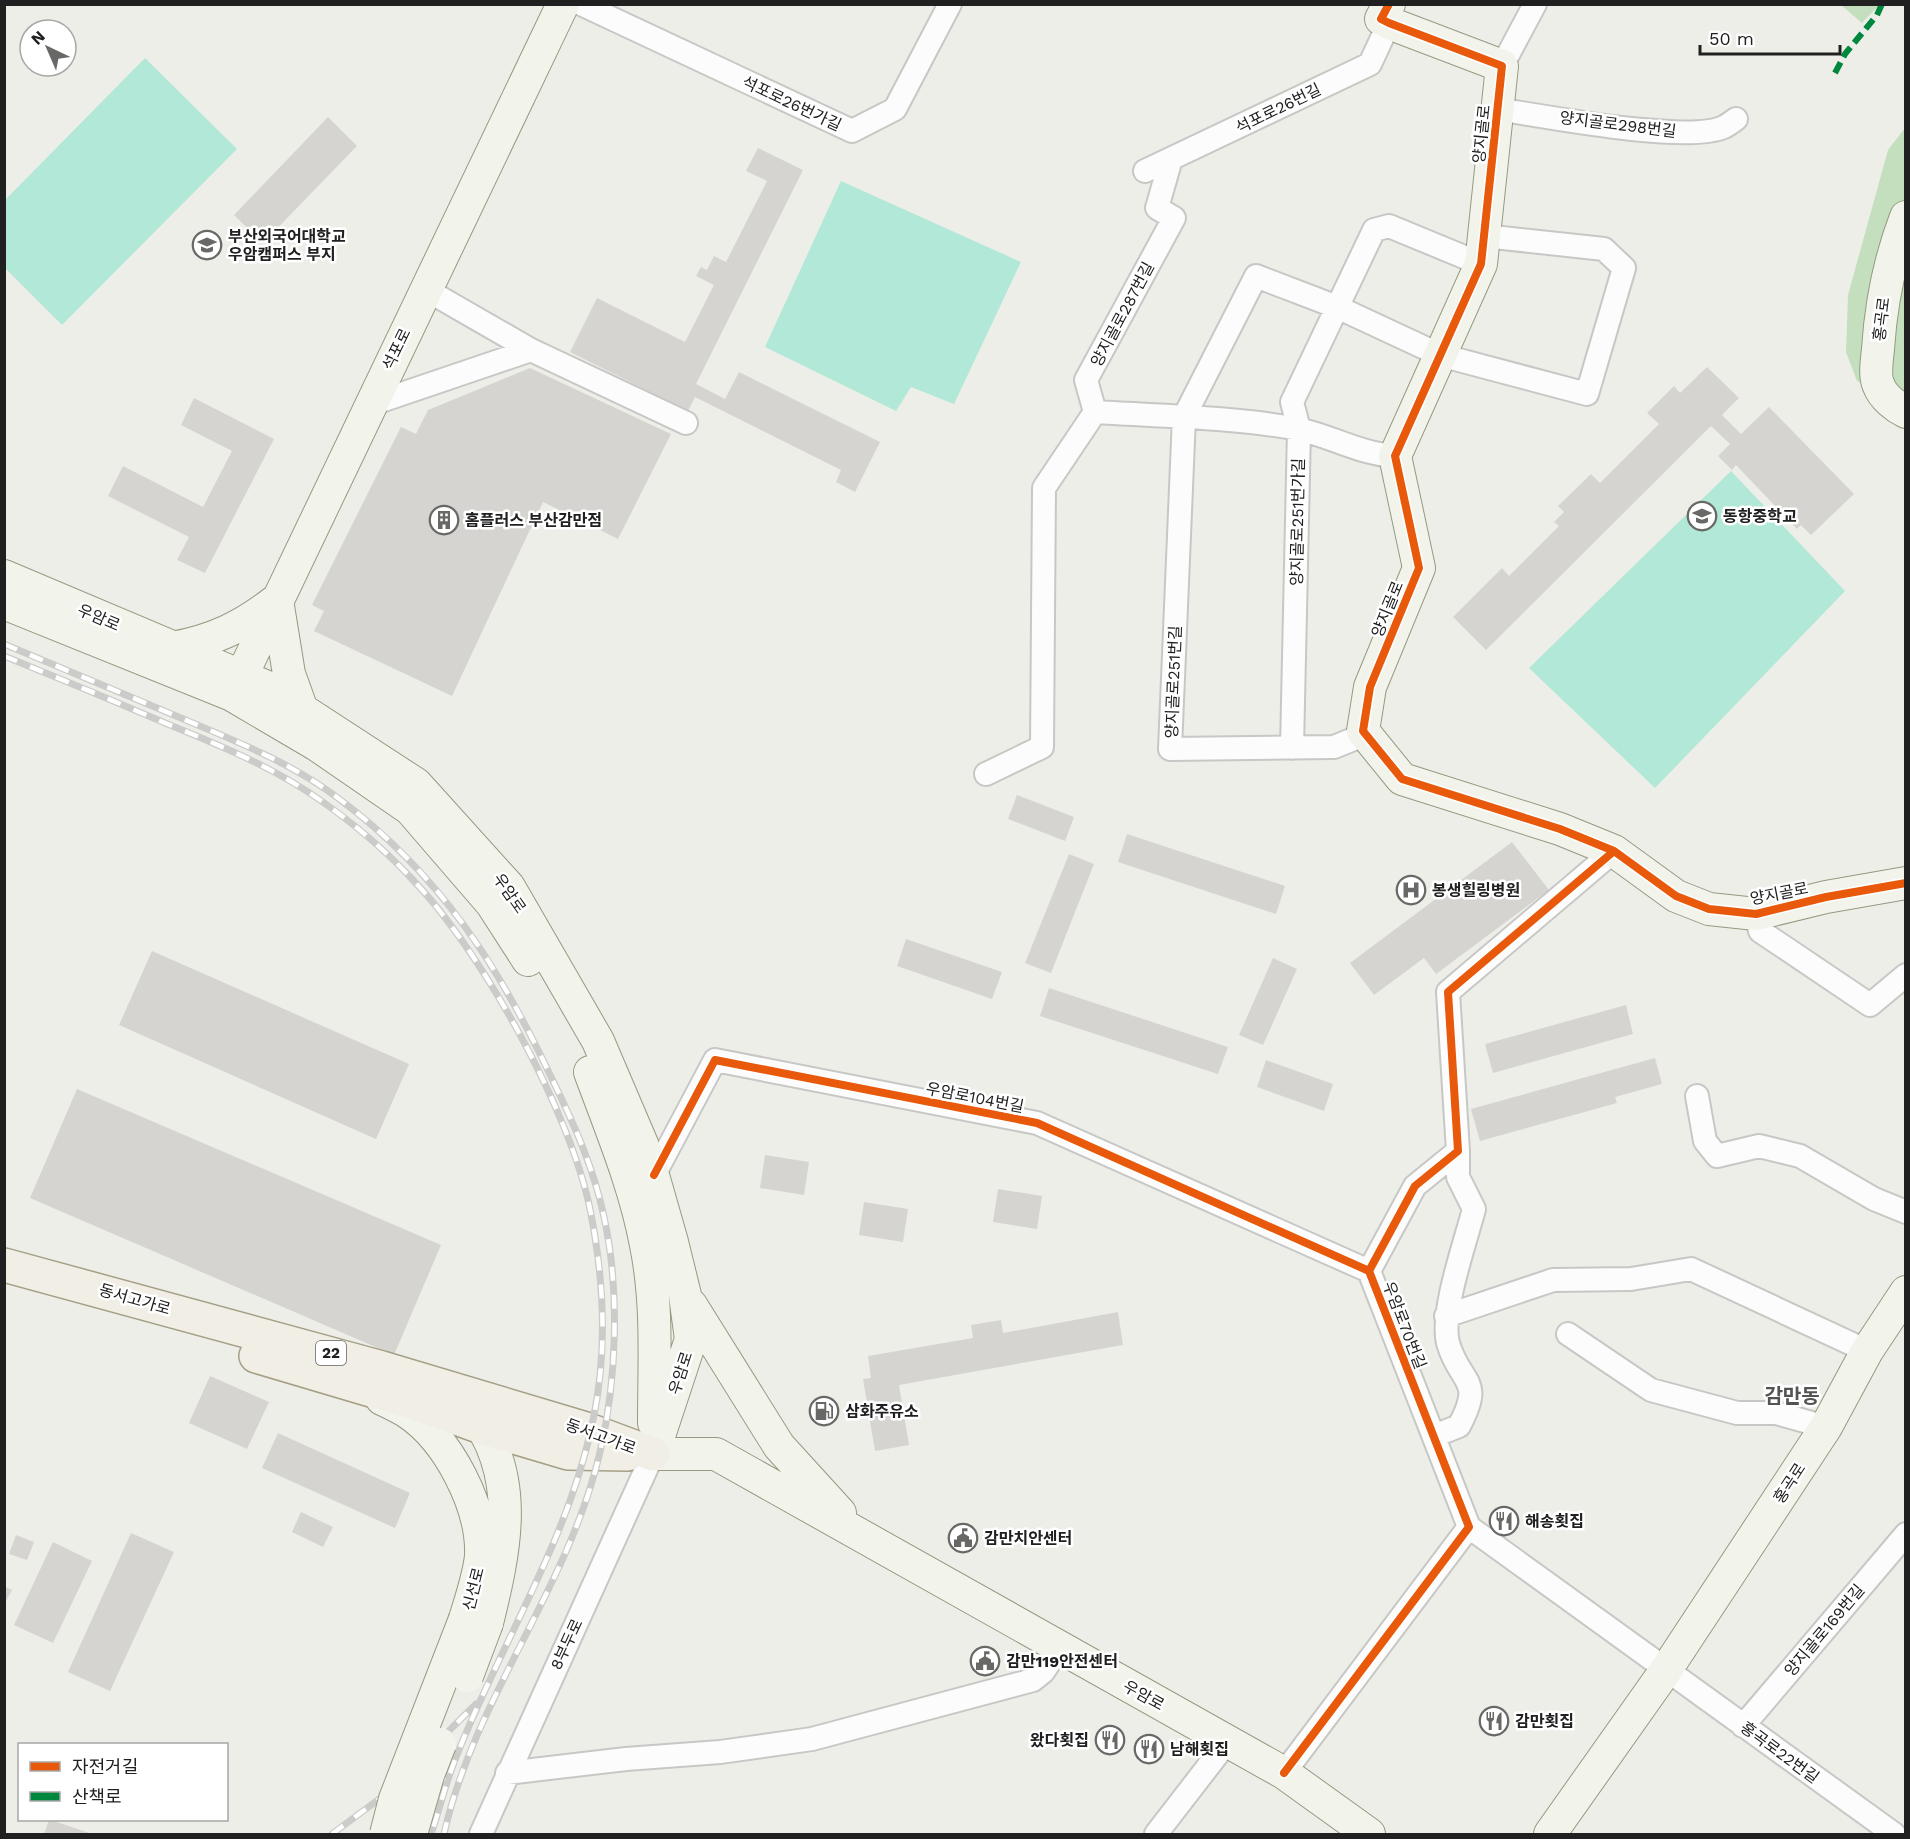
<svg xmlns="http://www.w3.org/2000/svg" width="1910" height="1839" viewBox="0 0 1910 1839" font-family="'Work Sans','Noto Sans KR',sans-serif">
  <rect width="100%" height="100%" fill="#eeeee9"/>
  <!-- forest -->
  <path fill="#c4dfbd" d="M 1841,5 L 1879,5 L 1862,23 Z
    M 1905,128 L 1905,404 L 1857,381 L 1846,352 L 1848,295 L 1888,150 Z"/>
  <!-- pitch -->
  <path fill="#b2e8d8" d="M 145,58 L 237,149 L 62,325 L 5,268 L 5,200 Z
    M 841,181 L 1021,262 L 954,404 L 911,387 L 896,411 L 765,347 Z
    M 1731,471 L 1845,591 L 1655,788 L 1529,668 Z"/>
  <!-- building -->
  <path fill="#d5d4d0" d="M 328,117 L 357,146 L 263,243 L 234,215 Z
    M 758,148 L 803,170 L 696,384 L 725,399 L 739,372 L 880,442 L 855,492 L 836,482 L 841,470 L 695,397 L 688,411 L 570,352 L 597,298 L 685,342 L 714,285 L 696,276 L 701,267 L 707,270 L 714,256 L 726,262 L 767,181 L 746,171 Z
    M 1707,367 L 1739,398 L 1722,415 L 1741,434 L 1769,407 L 1854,494 L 1811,535 L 1801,525 L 1797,529 L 1736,465 L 1732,470 L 1718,456 L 1730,444 L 1711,426 L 1486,650 L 1453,617 L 1502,568 L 1509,576 L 1559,526 L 1554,522 L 1564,512 L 1558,506 L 1591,474 L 1600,483 L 1659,424 L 1647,413 L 1674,386 L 1680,393 Z
    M 530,368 L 671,434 L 618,539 L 543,502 L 452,696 L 314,631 L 324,611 L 312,605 L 401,427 L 416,434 L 428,410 Z
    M 194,398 L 274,439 L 205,573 L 177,560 L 189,537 L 108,496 L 123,466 L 203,507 L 232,451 L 181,425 Z
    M 1017,795 L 1074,817 L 1065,841 L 1008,819 Z
    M 1127,834 L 1285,886 L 1276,914 L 1118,862 Z
    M 1512,842 L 1549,890 L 1436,974 L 1424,958 L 1374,995 L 1350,963 Z
    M 1069,854 L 1094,864 L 1051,973 L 1025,963 Z
    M 906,939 L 1002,972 L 992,999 L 897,966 Z
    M 152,951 L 409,1064 L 376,1139 L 119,1025 Z
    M 1273,958 L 1297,969 L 1263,1045 L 1239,1035 Z
    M 1049,988 L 1228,1047 L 1218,1074 L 1040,1016 Z
    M 1626,1005 L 1633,1034 L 1493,1073 L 1485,1044 Z
    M 1655,1058 L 1662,1084 L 1615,1097 L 1617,1103 L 1480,1141 L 1471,1109 Z
    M 1266,1060 L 1333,1084 L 1324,1111 L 1257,1087 Z
    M 77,1089 L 441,1245 L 394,1355 L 30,1198 Z
    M 765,1155 L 809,1162 L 804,1195 L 760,1188 Z
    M 998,1189 L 1042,1196 L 1037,1229 L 993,1222 Z
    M 864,1202 L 908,1209 L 903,1242 L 859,1235 Z
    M 1118,1312 L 1123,1345 L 899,1385 L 909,1445 L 875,1451 L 863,1379 L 871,1378 L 868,1356 L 973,1338 L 971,1325 L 1001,1320 L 1003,1333 Z
    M 210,1376 L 269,1402 L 247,1449 L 189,1423 Z
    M 278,1433 L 410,1493 L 395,1528 L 262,1468 Z
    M 301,1512 L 333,1527 L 323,1547 L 292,1532 Z
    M 131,1533 L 174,1552 L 110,1691 L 68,1672 Z
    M 16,1535 L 34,1542 L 27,1560 L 9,1554 Z
    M 53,1542 L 92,1561 L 53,1643 L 14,1625 Z
    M 4,1586 L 12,1590 L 4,1605 Z
    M 49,1820 L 51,1820 L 92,1834 L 44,1834 Z"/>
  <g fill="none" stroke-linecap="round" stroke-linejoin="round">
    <!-- street casing -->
    <g stroke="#c7c7c5" stroke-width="26">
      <path id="street" d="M 581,4 L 852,131 L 895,109 L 950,4
        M 1502,66 L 1535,4
        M 1497,109 C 1543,116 1687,144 1724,127 C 1728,125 1732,122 1736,119
        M 1145,171 L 1370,64 L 1389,23
        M 425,289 L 531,350 L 686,423
        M 369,405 L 531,350
        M 1095,412 C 1160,416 1234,417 1298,429 C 1331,436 1360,454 1395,456
        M 1095,412 L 1086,380 L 1174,218 L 1157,208 L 1171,159
        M 1366,734 L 1334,747 L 1170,749 L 1184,417 L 1256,276 L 1337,307 L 1440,355 L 1587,394 L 1624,268 L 1604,249 L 1484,236
        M 1292,748 L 1299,429 L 1292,402 L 1374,230 L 1389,226 L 1481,264
        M 986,774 L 1042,747 L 1044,488 L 1095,412
        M 1756,914 L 1760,931 L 1870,1005 L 1906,975
        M 1697,1096 L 1705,1141 L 1717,1156 L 1759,1146 L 1800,1156 L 1874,1199 L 1906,1212
        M 654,1175 L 715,1060 L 1037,1123 L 1369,1271
        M 1446,1316 L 1553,1280 L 1631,1279 L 1691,1269 L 1867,1351
        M 1568,1334 L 1651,1390 L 1737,1413 L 1776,1413 L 1826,1427
        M 1434,1436 L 1459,1426 C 1485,1378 1460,1385 1448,1343 C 1440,1313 1466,1240 1474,1209 L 1458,1177 L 1458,1151
        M 1469,1527 L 1894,1834
        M 1743,1726 L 1906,1534
        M 507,1773 L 626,1759 L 720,1752 L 812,1739 L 1033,1680 L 1043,1672 L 1060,1647
        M 1284,1773 L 1469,1527 L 1369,1271 L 1415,1186 L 1458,1151 L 1448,992 L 1614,851
        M 481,1834 L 653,1454
        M 1156,1834 L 1227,1742"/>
    </g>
    <!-- secondary casing -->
    <g stroke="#949a7f" stroke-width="34">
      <path id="secondary" d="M 1389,4 L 1381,19 L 1389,23 L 1502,66 L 1481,264 L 1395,456 L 1419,568 L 1370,687 L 1363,731 L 1402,779 L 1560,829 L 1614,851 L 1676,896 L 1709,909 L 1756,914 L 1826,897 L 1906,883
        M 1906,217 C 1889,261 1881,303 1878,349 C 1877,360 1874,377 1879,386 C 1883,397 1896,407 1906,412
        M 4,576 L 267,687 L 416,784 L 509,887 L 598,1041 L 648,1158 L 672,1242 L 685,1295 L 691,1339 L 653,1454
        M 277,600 L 289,674 L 303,713
        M 4,603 L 232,695 L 317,745 L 410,809 L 492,904 L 528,960
        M 172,648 C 212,641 242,627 274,602
        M 233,694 L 563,4
        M 590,1072 C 611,1129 635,1186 646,1245 C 658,1304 654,1364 654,1423
        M 691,1305 L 779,1446 L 840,1513
        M 382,1399 C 390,1403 399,1407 407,1412 C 448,1439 483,1506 481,1556 C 479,1576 471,1599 465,1619
        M 471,1411 C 522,1475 505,1550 487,1623
        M 653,1454 L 716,1454 L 1284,1773 L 1369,1834
        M 1550,1834 L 1666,1670 L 1826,1427 L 1867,1351 L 1906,1292"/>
    </g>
    <!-- primary casing -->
    <g stroke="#a59f85" stroke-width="36">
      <path id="primary" d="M 4,1265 L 382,1368 L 586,1429 L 653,1454
        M 256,1356 L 418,1404 L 484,1428 L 568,1453 L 628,1454"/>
    </g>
    <!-- street -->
    <use href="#street" stroke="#fcfcfc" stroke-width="22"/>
    <!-- secondary -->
    <use href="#secondary" stroke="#f2f4ec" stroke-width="32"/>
    <!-- primary -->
    <use href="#primary" stroke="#f1eee6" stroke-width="33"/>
    <!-- rail casing -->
    <g stroke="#cbcbca" stroke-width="7">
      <path id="rail" d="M 4,644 C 63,669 122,693 181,718 C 235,741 290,762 338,798 C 441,875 499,966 553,1081 C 574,1124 594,1169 604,1217 C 620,1290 617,1379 600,1452 C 569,1587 474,1699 444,1834
        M 4,656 C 58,678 112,700 165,723 C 219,745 273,767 320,800 C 353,823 385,850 412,879 C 482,951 570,1111 590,1209 C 604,1279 608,1350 593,1420 C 569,1539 501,1643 457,1755 C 446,1781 440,1808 431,1834
        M 332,1834 L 382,1797 L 476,1704
        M 411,1834 L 444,1777"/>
    </g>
    <!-- rail -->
    <use href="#rail" stroke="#fff" stroke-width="4.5" stroke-dasharray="14" stroke-linecap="butt"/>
    <!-- secondary-bridge casing -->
    <g stroke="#949a7f" stroke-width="34" stroke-linecap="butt">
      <path id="secondary-bridge" d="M 467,1676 L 487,1623
        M 386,1834 L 395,1799 L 465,1619
        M 411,1834 L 428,1775 L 440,1744"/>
    </g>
    <!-- secondary-bridge -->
    <use href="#secondary-bridge" stroke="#f2f4ec" stroke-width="32"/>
    <!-- quiet -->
    <path stroke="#00873e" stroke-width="6" stroke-dasharray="12 6" stroke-linecap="butt" d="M 1835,73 L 1845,54 L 1877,15 L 1882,4"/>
    <!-- cycleway casing -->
    <g stroke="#fff" stroke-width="11">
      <path id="cycleway" d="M 1389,4 L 1381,19 L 1389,23 L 1502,66 L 1481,264 L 1395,456 L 1419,568 L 1370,687 L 1363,731 L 1402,779 L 1560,829 L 1614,851 L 1676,896 L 1709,909 L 1756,914 L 1826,897 L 1906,883
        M 654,1175 L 715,1060 L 1037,1123 L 1369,1271
        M 1284,1773 L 1469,1527 L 1369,1271 L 1415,1186 L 1458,1151 L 1448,992 L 1614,851"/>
    </g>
    <!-- cycleway -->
    <use href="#cycleway" stroke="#e8590c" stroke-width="8"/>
  </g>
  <!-- icons -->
  <defs>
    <g id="university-ring" transform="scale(1.5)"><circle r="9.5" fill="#fff" stroke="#686866" stroke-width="1.5"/><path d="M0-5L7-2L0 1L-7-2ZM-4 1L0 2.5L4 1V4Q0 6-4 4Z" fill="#686866"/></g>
    <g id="school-ring" transform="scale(1.5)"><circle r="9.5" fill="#fff" stroke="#686866" stroke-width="1.5"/><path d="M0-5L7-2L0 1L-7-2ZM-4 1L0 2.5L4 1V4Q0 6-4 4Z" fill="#686866"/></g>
    <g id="building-ring" transform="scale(1.5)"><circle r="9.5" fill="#fff" stroke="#686866" stroke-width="1.5"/><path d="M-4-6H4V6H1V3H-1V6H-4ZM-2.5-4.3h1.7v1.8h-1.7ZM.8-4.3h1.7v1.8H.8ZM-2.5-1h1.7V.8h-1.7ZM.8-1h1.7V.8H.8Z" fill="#686866"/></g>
    <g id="hospital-ring" transform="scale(1.5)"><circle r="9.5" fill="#fff" stroke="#686866" stroke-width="1.5"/><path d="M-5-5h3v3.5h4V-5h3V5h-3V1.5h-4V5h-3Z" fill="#686866"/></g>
    <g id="fuel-ring" transform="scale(1.5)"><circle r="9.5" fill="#fff" stroke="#686866" stroke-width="1.5"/><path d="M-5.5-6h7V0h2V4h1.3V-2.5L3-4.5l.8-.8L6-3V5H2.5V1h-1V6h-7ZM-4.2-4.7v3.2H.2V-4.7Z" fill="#686866"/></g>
    <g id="restaurant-ring" transform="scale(1.5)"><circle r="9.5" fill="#fff" stroke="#686866" stroke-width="1.5"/><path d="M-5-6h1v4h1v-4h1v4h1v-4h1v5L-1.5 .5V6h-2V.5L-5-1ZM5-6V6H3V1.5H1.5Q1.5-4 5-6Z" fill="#686866"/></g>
    <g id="civic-ring" transform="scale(1.5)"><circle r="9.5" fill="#fff" stroke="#686866" stroke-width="1.5"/><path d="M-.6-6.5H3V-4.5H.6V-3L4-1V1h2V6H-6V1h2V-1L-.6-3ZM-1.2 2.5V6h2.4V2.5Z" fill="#686866"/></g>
  </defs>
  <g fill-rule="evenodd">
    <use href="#university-ring" x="207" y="245"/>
    <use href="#school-ring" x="1702" y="516"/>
    <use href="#building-ring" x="444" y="520"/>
    <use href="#hospital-ring" x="1411" y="890"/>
    <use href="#fuel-ring" x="824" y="1411"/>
    <use href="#restaurant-ring" x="1504" y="1521"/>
    <use href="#civic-ring" x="963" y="1538"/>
    <use href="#civic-ring" x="985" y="1661"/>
    <use href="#restaurant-ring" x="1494" y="1721"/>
    <use href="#restaurant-ring" x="1110" y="1740"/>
    <use href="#restaurant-ring" x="1149" y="1749"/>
  </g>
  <g text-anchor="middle" stroke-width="5" stroke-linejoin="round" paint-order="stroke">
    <!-- shield labels -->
    <rect fill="#fff" stroke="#636363" stroke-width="1.5" x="316" y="1341" width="30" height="24" rx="4.5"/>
    <g font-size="15" font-weight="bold" fill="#202020">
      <text x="331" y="1358">22</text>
    </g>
    <!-- street labels -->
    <g font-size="16" fill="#202020" stroke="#fff">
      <text transform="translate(792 103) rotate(25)" y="6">석포로26번가길</text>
      <text transform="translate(1278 108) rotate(-26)" y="6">석포로26번길</text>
      <text transform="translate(1618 124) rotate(7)" y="6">양지골로298번길</text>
      <text transform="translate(1481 134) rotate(-84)" y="6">양지골로</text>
      <text transform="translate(1122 314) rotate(-62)" y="6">양지골로287번길</text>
      <text transform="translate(1881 319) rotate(-83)" y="6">홍곡로</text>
      <text transform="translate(396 349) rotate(-64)" y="6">석포로</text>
      <text transform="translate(1297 522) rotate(-89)" y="6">양지골로251번가길</text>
      <text transform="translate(1387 609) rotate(-68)" y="6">양지골로</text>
      <text transform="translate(99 617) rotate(23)" y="6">우암로</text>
      <text transform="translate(1173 682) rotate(-88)" y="6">양지골로251번길</text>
      <text transform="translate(510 893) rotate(55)" y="6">우암로</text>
      <text transform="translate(1779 893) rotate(-11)" y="6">양지골로</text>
      <text transform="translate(975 1097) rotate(11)" y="6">우암로104번길</text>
      <text transform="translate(135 1299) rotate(16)" y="6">동서고가로</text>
      <text transform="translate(1405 1325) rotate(69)" y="6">우암로70번길</text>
      <text transform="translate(680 1373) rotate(-72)" y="6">우암로</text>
      <text transform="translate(601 1436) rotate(20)" y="6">동서고가로</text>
      <text transform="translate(1789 1483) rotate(-57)" y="6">홍곡로</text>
      <text transform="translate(473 1589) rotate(-76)" y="6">신선로</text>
      <text transform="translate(1824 1630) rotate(-50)" y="6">양지골로169번길</text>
      <text transform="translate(566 1644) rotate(-65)" y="6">8부두로</text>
      <text transform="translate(1144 1695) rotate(29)" y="6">우암로</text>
      <text transform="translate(1780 1752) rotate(36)" y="6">홍곡로22번길</text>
    </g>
    <!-- poi labels -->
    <g font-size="16" font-weight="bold" fill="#202020" stroke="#fff" text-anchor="start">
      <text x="228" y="242">부산외국어대학교<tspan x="228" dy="18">우암캠퍼스 부지</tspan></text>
      <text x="1723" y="522">동항중학교</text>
      <text x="465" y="526">홈플러스 부산감만점</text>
      <text x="1432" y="896">봉생힐링병원</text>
      <text x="845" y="1417">삼화주유소</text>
      <text x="1525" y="1527">해송횟집</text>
      <text x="984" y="1544">감만치안센터</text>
      <text x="1006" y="1667">감만119안전센터</text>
      <text x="1515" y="1727">감만횟집</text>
      <text x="1089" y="1746" text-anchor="end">왔다횟집</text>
      <text x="1170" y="1755">남해횟집</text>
    </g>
    <!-- quarter labels -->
    <g font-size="20" font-weight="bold" fill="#535353" stroke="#fff">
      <text x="1792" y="1403">감만동</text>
    </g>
  </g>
  <!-- border -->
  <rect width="1910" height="1839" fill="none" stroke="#202020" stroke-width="12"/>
  <!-- legend -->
  <rect x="18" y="1743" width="210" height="78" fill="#ffffff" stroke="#a6a6a6" stroke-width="1.5"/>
  <rect x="30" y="1762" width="30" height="9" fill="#e8590c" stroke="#a6a6a6" stroke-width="1.5"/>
  <text x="72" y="1773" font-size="18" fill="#202020">자전거길</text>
  <rect x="30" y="1792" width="30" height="9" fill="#00873e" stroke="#a6a6a6" stroke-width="1.5"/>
  <text x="72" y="1803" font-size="18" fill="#202020">산책로</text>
  <!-- north arrow -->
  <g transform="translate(48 48) rotate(316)"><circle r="28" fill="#ffffff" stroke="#a6a6a6" stroke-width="1.5"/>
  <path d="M0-4.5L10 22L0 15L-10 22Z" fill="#686866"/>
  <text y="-9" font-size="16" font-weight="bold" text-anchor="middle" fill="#202020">N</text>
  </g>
  <!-- scale -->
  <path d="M1700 45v9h140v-9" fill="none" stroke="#202020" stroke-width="3"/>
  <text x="1709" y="45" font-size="18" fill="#202020" stroke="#ffffff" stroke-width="4.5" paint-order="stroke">50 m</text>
</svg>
